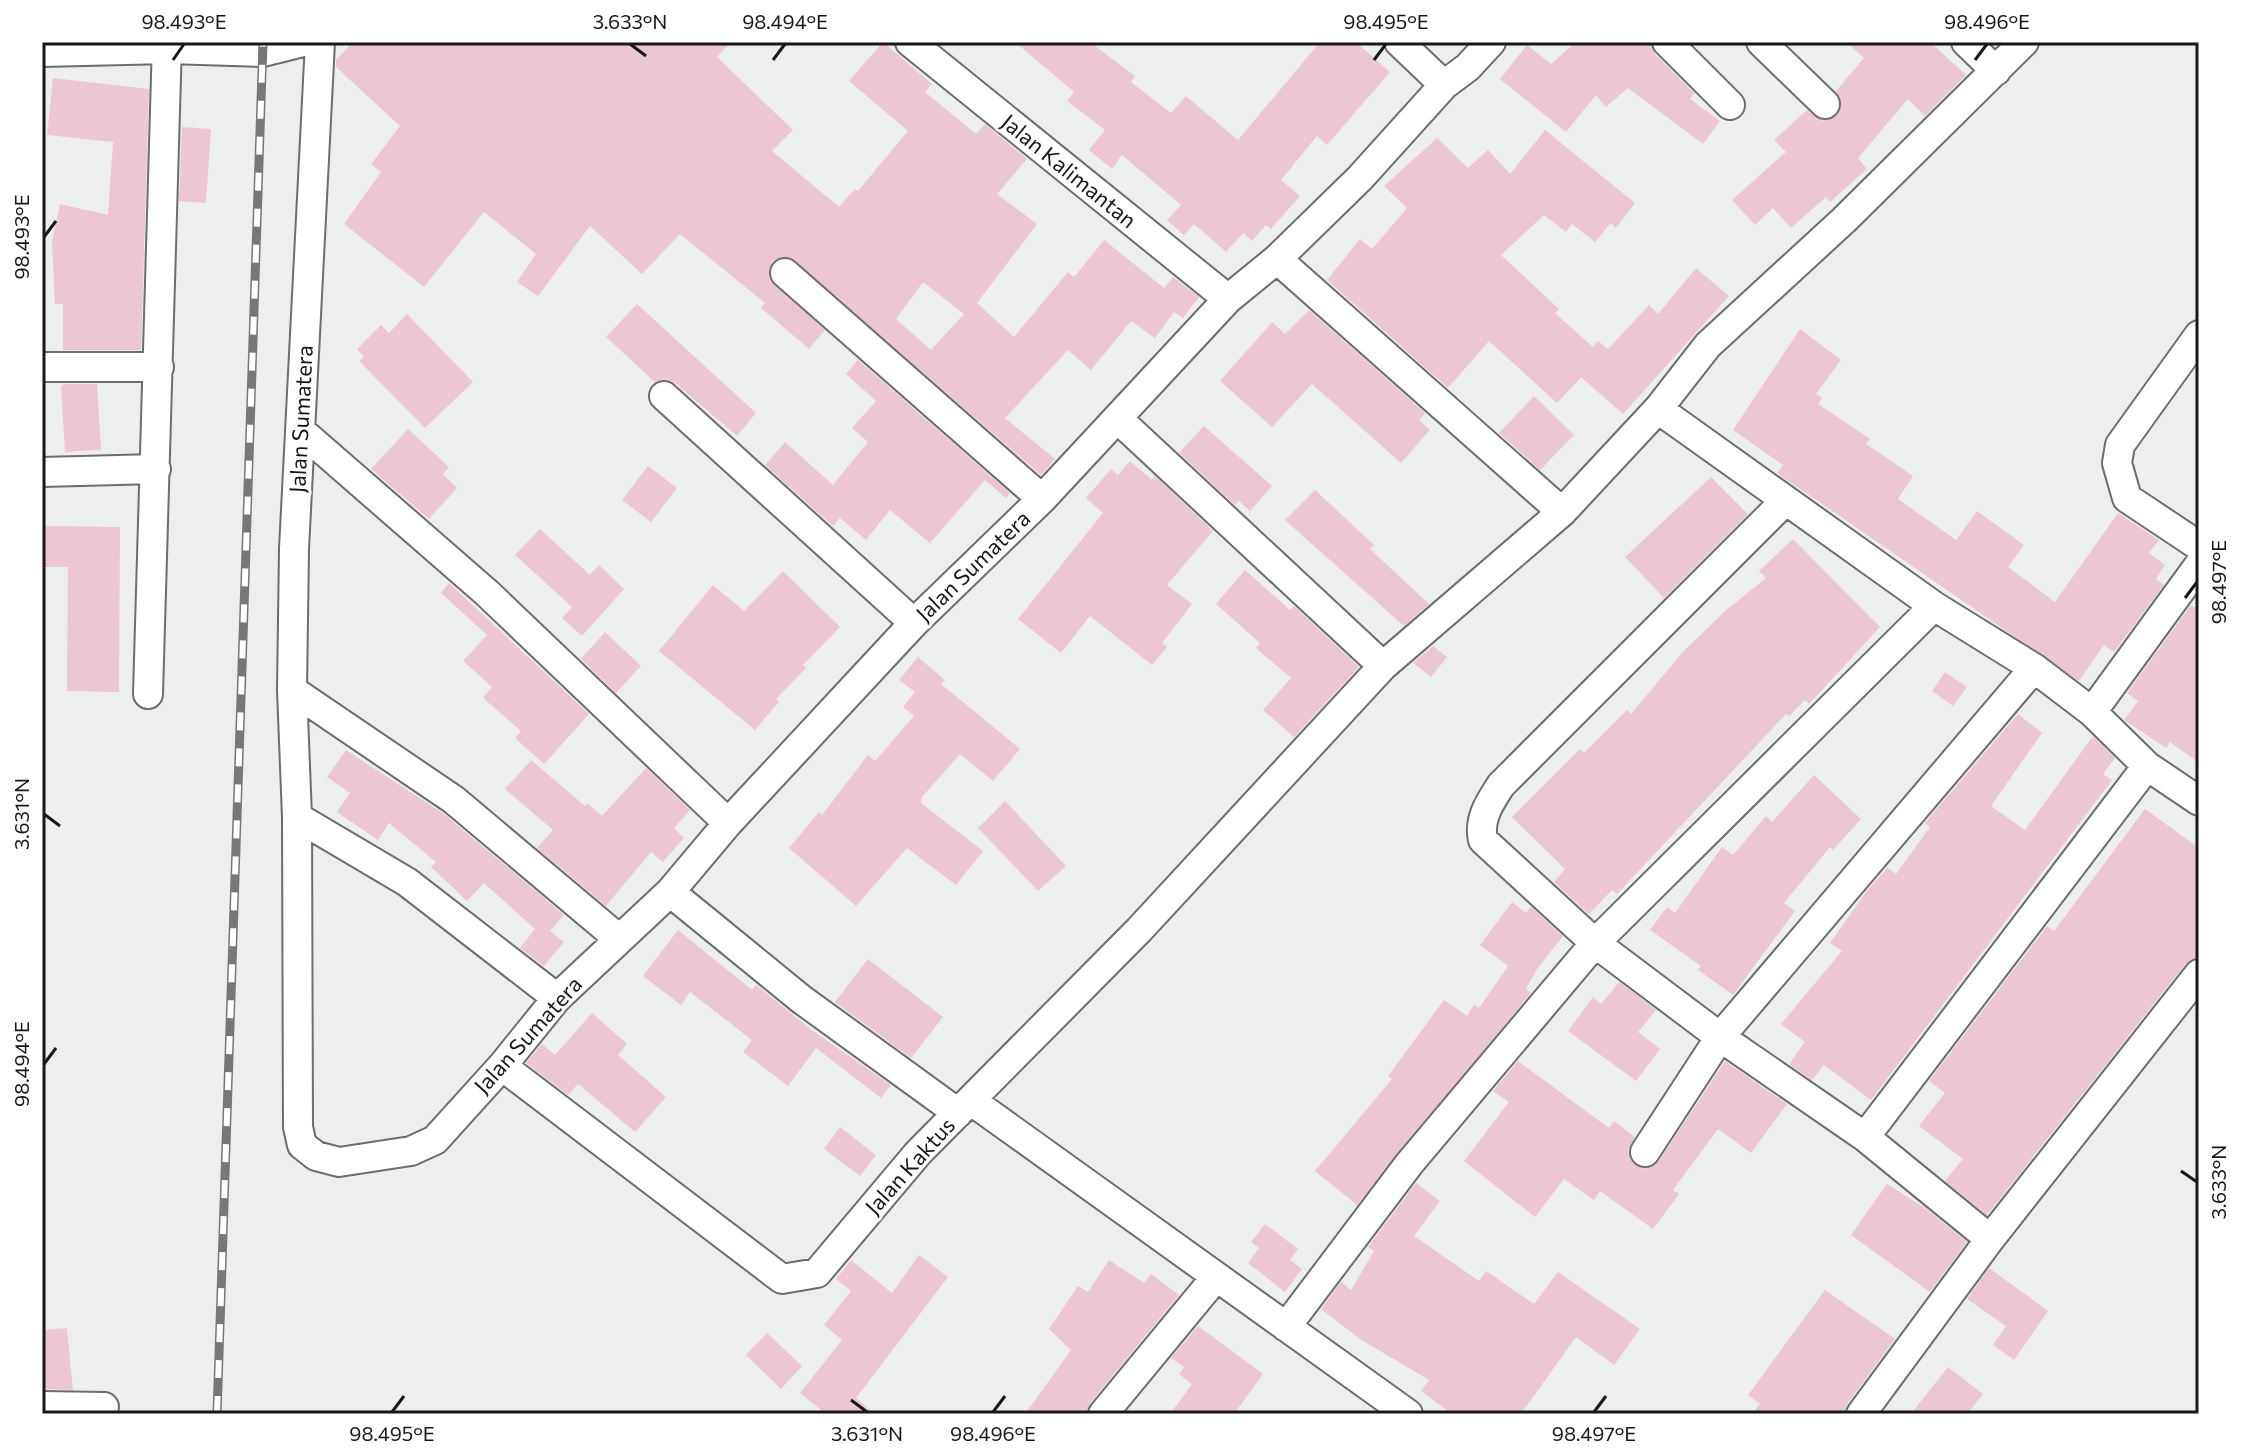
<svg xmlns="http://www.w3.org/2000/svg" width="2241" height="1456" viewBox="0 0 2241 1456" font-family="Commissioner,sans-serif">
  <rect width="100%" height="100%" fill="#edeef0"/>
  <!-- building -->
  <path fill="#edc6d6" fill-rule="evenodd" d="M 353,42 L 731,42 L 717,57 L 793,130 L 772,151 L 839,207 L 855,189 L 858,191 L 908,131 L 849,81 L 883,42 L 932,84 L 925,92 L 976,134 L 985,124 L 1027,159 L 997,194 L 1037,224 L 977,303 L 1014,337 L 1068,272 L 1074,277 L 1104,240 L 1164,288 L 1173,277 L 1199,297 L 1183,318 L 1174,312 L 1155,338 L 1131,321 L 1091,370 L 1068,350 L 1005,418 L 1055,459 L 1041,475 L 789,257 L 773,261 L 769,278 L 825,330 L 809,349 L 761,308 L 765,303 L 680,234 L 642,274 L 590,226 L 538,296 L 517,282 L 536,254 L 484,212 L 424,287 L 344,224 L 381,172 L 371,164 L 400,126 L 336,67 L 336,60 ZM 923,282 L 964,314 L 931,350 L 896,319 Z
    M 1015,42 L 1090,42 L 1135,76 L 1131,82 L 1171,113 L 1186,96 L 1238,140 L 1320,42 L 1356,42 L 1390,72 L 1327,145 L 1317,136 L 1281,180 L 1300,196 L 1271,229 L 1266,225 L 1252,241 L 1243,233 L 1226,252 L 1194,224 L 1184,235 L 1167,220 L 1181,205 L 1122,155 L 1112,169 L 1089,150 L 1105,130 L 1067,101 L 1074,92 Z
    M 1576,42 L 1650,42 L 1655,54 L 1694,93 L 1690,99 L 1720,121 L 1703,144 L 1628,88 L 1606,107 L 1596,95 L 1566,132 L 1500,79 L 1527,45 L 1551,64 Z
    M 1846,42 L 1930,42 L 1966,75 L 1925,116 L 1908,99 L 1858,158 L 1867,169 L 1830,202 L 1826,197 L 1791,228 L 1773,208 L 1755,225 L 1732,200 L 1786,152 L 1774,140 L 1807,110 L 1822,121 L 1838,115 L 1841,100 L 1836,91 L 1864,58 Z
    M 53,78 L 149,89 L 141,350 L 63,350 L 63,304 L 55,304 L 52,242 L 60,204 L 108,215 L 113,142 L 47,135 Z
    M 182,127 L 211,129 L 206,203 L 179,201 Z
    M 1545,130 L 1635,203 L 1616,228 L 1611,223 L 1595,242 L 1572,224 L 1566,232 L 1544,215 L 1501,255 L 1559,309 L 1555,313 L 1593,347 L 1598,341 L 1608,349 L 1649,305 L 1658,314 L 1696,268 L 1729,296 L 1623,414 L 1581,377 L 1557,403 L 1489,341 L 1448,388 L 1327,280 L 1360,239 L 1372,249 L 1407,208 L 1384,186 L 1437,138 L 1468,168 L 1488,150 L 1510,174 Z
    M 637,304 L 756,413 L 737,436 L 675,383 L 667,379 L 655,382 L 606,337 Z
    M 1309,310 L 1425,413 L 1419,420 L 1430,430 L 1401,463 L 1312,384 L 1272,427 L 1220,381 L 1272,322 L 1285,334 Z
    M 407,314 L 473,382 L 425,428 L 359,361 L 364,357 L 357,349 L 381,325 L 389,333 Z
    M 1800,329 L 1841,360 L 1816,394 L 1822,398 L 1818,404 L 1870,439 L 1866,444 L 1913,476 L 1898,499 L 1956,540 L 1977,511 L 2024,545 L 2008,567 L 2055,602 L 2118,513 L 2159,540 L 2149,553 L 2165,565 L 2156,579 L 2164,585 L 2114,652 L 2104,645 L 2079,681 L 1777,473 L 1783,465 L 1733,430 Z
    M 858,360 L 1010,493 L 1006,498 L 985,480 L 930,543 L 890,510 L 866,540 L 840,518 L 833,526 L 765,465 L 785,442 L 833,485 L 868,442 L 852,428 L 876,401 L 846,374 Z
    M 64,384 L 97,384 L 101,450 L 65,452 L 61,387 Z
    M 1534,396 L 1574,435 L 1540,470 L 1499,433 Z
    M 1204,426 L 1272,486 L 1250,511 L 1239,501 L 1235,505 L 1179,453 Z
    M 408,429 L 449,467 L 443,474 L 457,488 L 429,519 L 371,469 Z
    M 1130,461 L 1152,480 L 1155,476 L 1213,531 L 1167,585 L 1192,604 L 1162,643 L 1167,647 L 1152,665 L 1090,616 L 1061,653 L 1018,619 L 1103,513 L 1086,498 L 1111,469 L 1118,475 Z
    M 648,466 L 677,488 L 651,522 L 622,500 Z
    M 1711,477 L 1748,514 L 1664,598 L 1625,557 Z
    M 1315,490 L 1374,545 L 1370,549 L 1429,604 L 1404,626 L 1285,520 Z
    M 42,526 L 120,527 L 119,692 L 67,691 L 68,567 L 42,567 Z
    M 540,529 L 590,575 L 599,565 L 624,589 L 582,636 L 562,618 L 572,607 L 515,555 Z
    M 1793,539 L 1880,627 L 1809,704 L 1805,700 L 1789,716 L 1786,714 L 1617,894 L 1612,890 L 1589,914 L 1554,882 L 1565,869 L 1512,817 L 1580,749 L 1584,753 L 1627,710 L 1631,714 L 1683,652 L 1724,612 L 1766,578 L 1759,571 Z
    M 1245,570 L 1290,610 L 1294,606 L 1359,667 L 1294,737 L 1263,710 L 1291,678 L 1256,648 L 1260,643 L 1216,604 Z
    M 783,571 L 840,627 L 803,665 L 806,668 L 776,699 L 779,702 L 755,730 L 659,651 L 713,585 L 744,611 Z
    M 449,583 L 589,714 L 544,764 L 515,738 L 521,731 L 483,698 L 492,687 L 463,661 L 487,635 L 441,593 Z
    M 2191,605 L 2199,610 L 2199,763 L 2170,742 L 2166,748 L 2124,720 L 2138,701 L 2127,693 Z
    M 605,632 L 641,666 L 616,693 L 581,659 Z
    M 1433,646 L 1447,657 L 1431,677 L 1413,663 Z
    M 918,657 L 945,680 L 941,684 L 1020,749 L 993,781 L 960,754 L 922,797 L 921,803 L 983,851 L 956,885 L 907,848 L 856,906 L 789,848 L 819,812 L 822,815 L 868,755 L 875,761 L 914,716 L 903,707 L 915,692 L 899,680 Z
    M 1945,672 L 1967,687 L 1953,706 L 1932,691 Z
    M 2018,714 L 2042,733 L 1991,806 L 2025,830 L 2093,736 L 2115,758 L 2103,774 L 2112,780 L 1871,1100 L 1824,1065 L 1812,1080 L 1789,1064 L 1805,1042 L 1781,1024 L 1842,951 L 1830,943 L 1866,892 L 1887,868 L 1896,874 L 1930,827 L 1925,823 L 1935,811 Z
    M 346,750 L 444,814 L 564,915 L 550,931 L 564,942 L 544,966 L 520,948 L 535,929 L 484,883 L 467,901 L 431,867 L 436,862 L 389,823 L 378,840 L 337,812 L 350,793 L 327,777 Z
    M 531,760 L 585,806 L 587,803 L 602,816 L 646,768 L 690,810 L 674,828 L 684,838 L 663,862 L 651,852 L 606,906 L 537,848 L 553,830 L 505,789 Z
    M 1814,775 L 1861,819 L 1833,850 L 1830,847 L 1784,903 L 1795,911 L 1733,995 L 1698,970 L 1701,966 L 1650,930 L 1667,907 L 1675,913 L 1722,847 L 1733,855 L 1766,816 L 1772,822 Z
    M 1005,801 L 1066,866 L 1038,891 L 978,828 Z
    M 2145,809 L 2199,848 L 2199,957 L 2186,963 L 1987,1215 L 1945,1181 L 1963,1159 L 1919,1126 L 1945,1093 L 1929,1081 L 2047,926 L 2054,931 Z
    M 1512,902 L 1526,913 L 1531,907 L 1563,936 L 1537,969 L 1526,989 L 1531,993 L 1357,1205 L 1315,1171 L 1392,1079 L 1388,1076 L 1444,1000 L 1467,1016 L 1474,1005 L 1479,1008 L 1508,966 L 1480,945 Z
    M 678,930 L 752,990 L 756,985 L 813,1031 L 891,1085 L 881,1098 L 816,1048 L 788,1086 L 743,1052 L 752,1040 L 690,992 L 681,1005 L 643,976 Z
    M 868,959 L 943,1017 L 911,1058 L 835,1002 Z
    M 1619,982 L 1656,1010 L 1638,1032 L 1660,1049 L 1636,1081 L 1568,1031 L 1593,997 L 1601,1004 Z
    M 592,1013 L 627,1044 L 618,1055 L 666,1097 L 635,1132 L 578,1084 L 568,1095 L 526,1063 L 542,1044 L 555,1055 Z
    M 1518,1061 L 1609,1128 L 1614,1121 L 1635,1137 L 1628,1150 L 1630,1159 L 1643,1169 L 1659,1161 L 1725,1061 L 1787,1104 L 1751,1153 L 1718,1129 L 1673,1190 L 1679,1194 L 1653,1229 L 1600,1191 L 1594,1200 L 1564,1179 L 1535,1217 L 1464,1161 L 1509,1102 L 1493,1091 Z
    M 840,1127 L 876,1155 L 860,1176 L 824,1149 Z
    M 1416,1183 L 1440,1201 L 1414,1236 L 1479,1281 L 1486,1271 L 1534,1304 L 1558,1272 L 1640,1329 L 1614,1365 L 1576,1337 L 1521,1414 L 1452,1414 L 1421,1391 L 1429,1380 L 1360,1339 L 1321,1309 L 1341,1282 L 1351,1290 L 1374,1251 L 1368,1247 Z
    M 1887,1184 L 1925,1208 L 1967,1242 L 1930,1292 L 1851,1235 Z
    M 1265,1224 L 1298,1249 L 1290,1260 L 1302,1269 L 1285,1292 L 1248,1263 L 1259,1248 L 1251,1242 Z
    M 919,1255 L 948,1277 L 856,1398 L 875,1414 L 826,1414 L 800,1393 L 842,1340 L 824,1325 L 851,1291 L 836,1279 L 851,1260 L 892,1293 Z
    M 1109,1260 L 1144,1283 L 1151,1274 L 1179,1295 L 1090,1403 L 1086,1414 L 1025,1414 L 1071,1350 L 1049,1329 L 1078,1286 L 1088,1292 Z
    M 1989,1268 L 2048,1311 L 2014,1360 L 1993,1345 L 2006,1326 L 1967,1299 Z
    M 1825,1290 L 1895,1339 L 1847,1404 L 1844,1414 L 1752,1414 L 1760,1404 L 1748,1395 Z
    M 1198,1326 L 1263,1374 L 1234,1414 L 1170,1414 L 1192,1384 L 1179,1374 L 1184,1367 L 1171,1358 Z
    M 67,1328 L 73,1390 L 42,1389 L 42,1330 Z
    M 767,1333 L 802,1366 L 781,1389 L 746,1355 Z
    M 1948,1367 L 1983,1394 L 1967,1414 L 1911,1414 Z"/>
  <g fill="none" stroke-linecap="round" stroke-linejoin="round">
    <!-- street casing -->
    <g stroke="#6c6d6e" stroke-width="32">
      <path id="street" d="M 320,42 L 294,549 L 292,690 L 297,817 L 298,1127 L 302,1145 L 316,1156 L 339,1162 L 411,1151 L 435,1140 L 502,1066 L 557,998 L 670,892 L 728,823 L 914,623 L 1042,499 L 1228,299 L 1277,259 L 1360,178 L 1444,85 L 1468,67 L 1491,42
        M 910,42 L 1228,299
        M 1399,42 L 1444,85
        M 1667,42 L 1730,105
        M 1761,42 L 1825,104
        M 1966,42 L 1996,71
        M 42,52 L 168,49 L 263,52 L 303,42
        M 1277,259 L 1562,512 L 1658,409 L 1708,345 L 1844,220 L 2024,42
        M 785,273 L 1042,499
        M 2199,335 L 2120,445 L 2117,463 L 2127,498 L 2199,546
        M 42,367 L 159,367
        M 664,396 L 914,623
        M 1658,409 L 1934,606 L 2034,668 L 2092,712 L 2147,766 L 2199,801
        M 1118,419 L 1383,666
        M 301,431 L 487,593 L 728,823
        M 42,472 L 156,469
        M 1785,501 L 1501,785 C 1490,802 1478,819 1483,840 L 1595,943 L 1720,1037 L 1865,1137 L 1990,1239
        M 292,690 L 454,800 L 619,939
        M 148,694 L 167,42
        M 2092,712 L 2199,565
        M 297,817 L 407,882 L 557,998
        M 670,892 L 801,999 L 958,1113
        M 502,1066 L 782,1279 L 817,1273 L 918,1153 L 1139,930 L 1383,666 L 1562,512
        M 973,1102 L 1408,1414
        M 1865,1137 L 2147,766
        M 1645,1152 L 1720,1037 L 2034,668
        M 1286,1327 L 1409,1164 L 1595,943 L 1934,606
        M 42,1406 L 104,1407
        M 1103,1414 L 1216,1277
        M 1861,1414 L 1990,1239 L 2199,974"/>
    </g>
    <!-- street -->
    <use href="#street" stroke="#fff" stroke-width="28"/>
    <!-- rail casing -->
    <g stroke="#777779" stroke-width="9">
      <path id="rail" d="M 217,1414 L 263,42"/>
    </g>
    <!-- rail -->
    <use href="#rail" stroke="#fff" stroke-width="6" stroke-dasharray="18" stroke-linecap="butt"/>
  </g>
  <!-- ticks -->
  <path fill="none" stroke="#181819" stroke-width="3" d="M 630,44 L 646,56M 173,60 L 184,44M 773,60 L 785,44M 1374,60 L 1386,44M 1975,60 L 1987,44M 44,237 L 56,221M 2185,598 L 2197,582M 44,814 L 60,826M 44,1064 L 56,1048M 2181,1171 L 2197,1182M 851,1400 L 867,1412M 392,1412 L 404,1396M 993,1412 L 1005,1396M 1594,1412 L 1606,1396"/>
  <g text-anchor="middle" stroke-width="6" stroke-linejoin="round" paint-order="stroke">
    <!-- street labels -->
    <g font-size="22" fill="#181819" stroke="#fff">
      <text transform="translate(1069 171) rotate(39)" y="8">Jalan Kalimantan</text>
      <text transform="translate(301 419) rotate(-87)" y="8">Jalan Sumatera</text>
      <text transform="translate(973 566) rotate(-44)" y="8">Jalan Sumatera</text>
      <text transform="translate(528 1035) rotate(-48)" y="8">Jalan Sumatera</text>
      <text transform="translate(910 1166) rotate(-48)" y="8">Jalan Kaktus</text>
    </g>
  </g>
  <!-- border -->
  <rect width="2241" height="1456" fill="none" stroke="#ffffff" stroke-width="88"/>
  <rect x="44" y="44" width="2153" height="1368" fill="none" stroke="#181819" stroke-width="3"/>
  <g font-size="20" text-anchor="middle" fill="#181819">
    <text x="184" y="29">98.493°E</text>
    <text x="630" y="29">3.633°N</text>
    <text x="785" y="29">98.494°E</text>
    <text x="1386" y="29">98.495°E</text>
    <text x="1987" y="29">98.496°E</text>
    <text transform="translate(22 237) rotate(-90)" y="7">98.493°E</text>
    <text transform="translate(2219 582) rotate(-90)" y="7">98.497°E</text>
    <text transform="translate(22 814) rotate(-90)" y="7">3.631°N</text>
    <text transform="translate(22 1064) rotate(-90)" y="7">98.494°E</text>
    <text transform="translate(2219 1182) rotate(-90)" y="7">3.633°N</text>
    <text x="392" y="1441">98.495°E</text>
    <text x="867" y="1441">3.631°N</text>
    <text x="993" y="1441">98.496°E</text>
    <text x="1594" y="1441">98.497°E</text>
  </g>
</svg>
